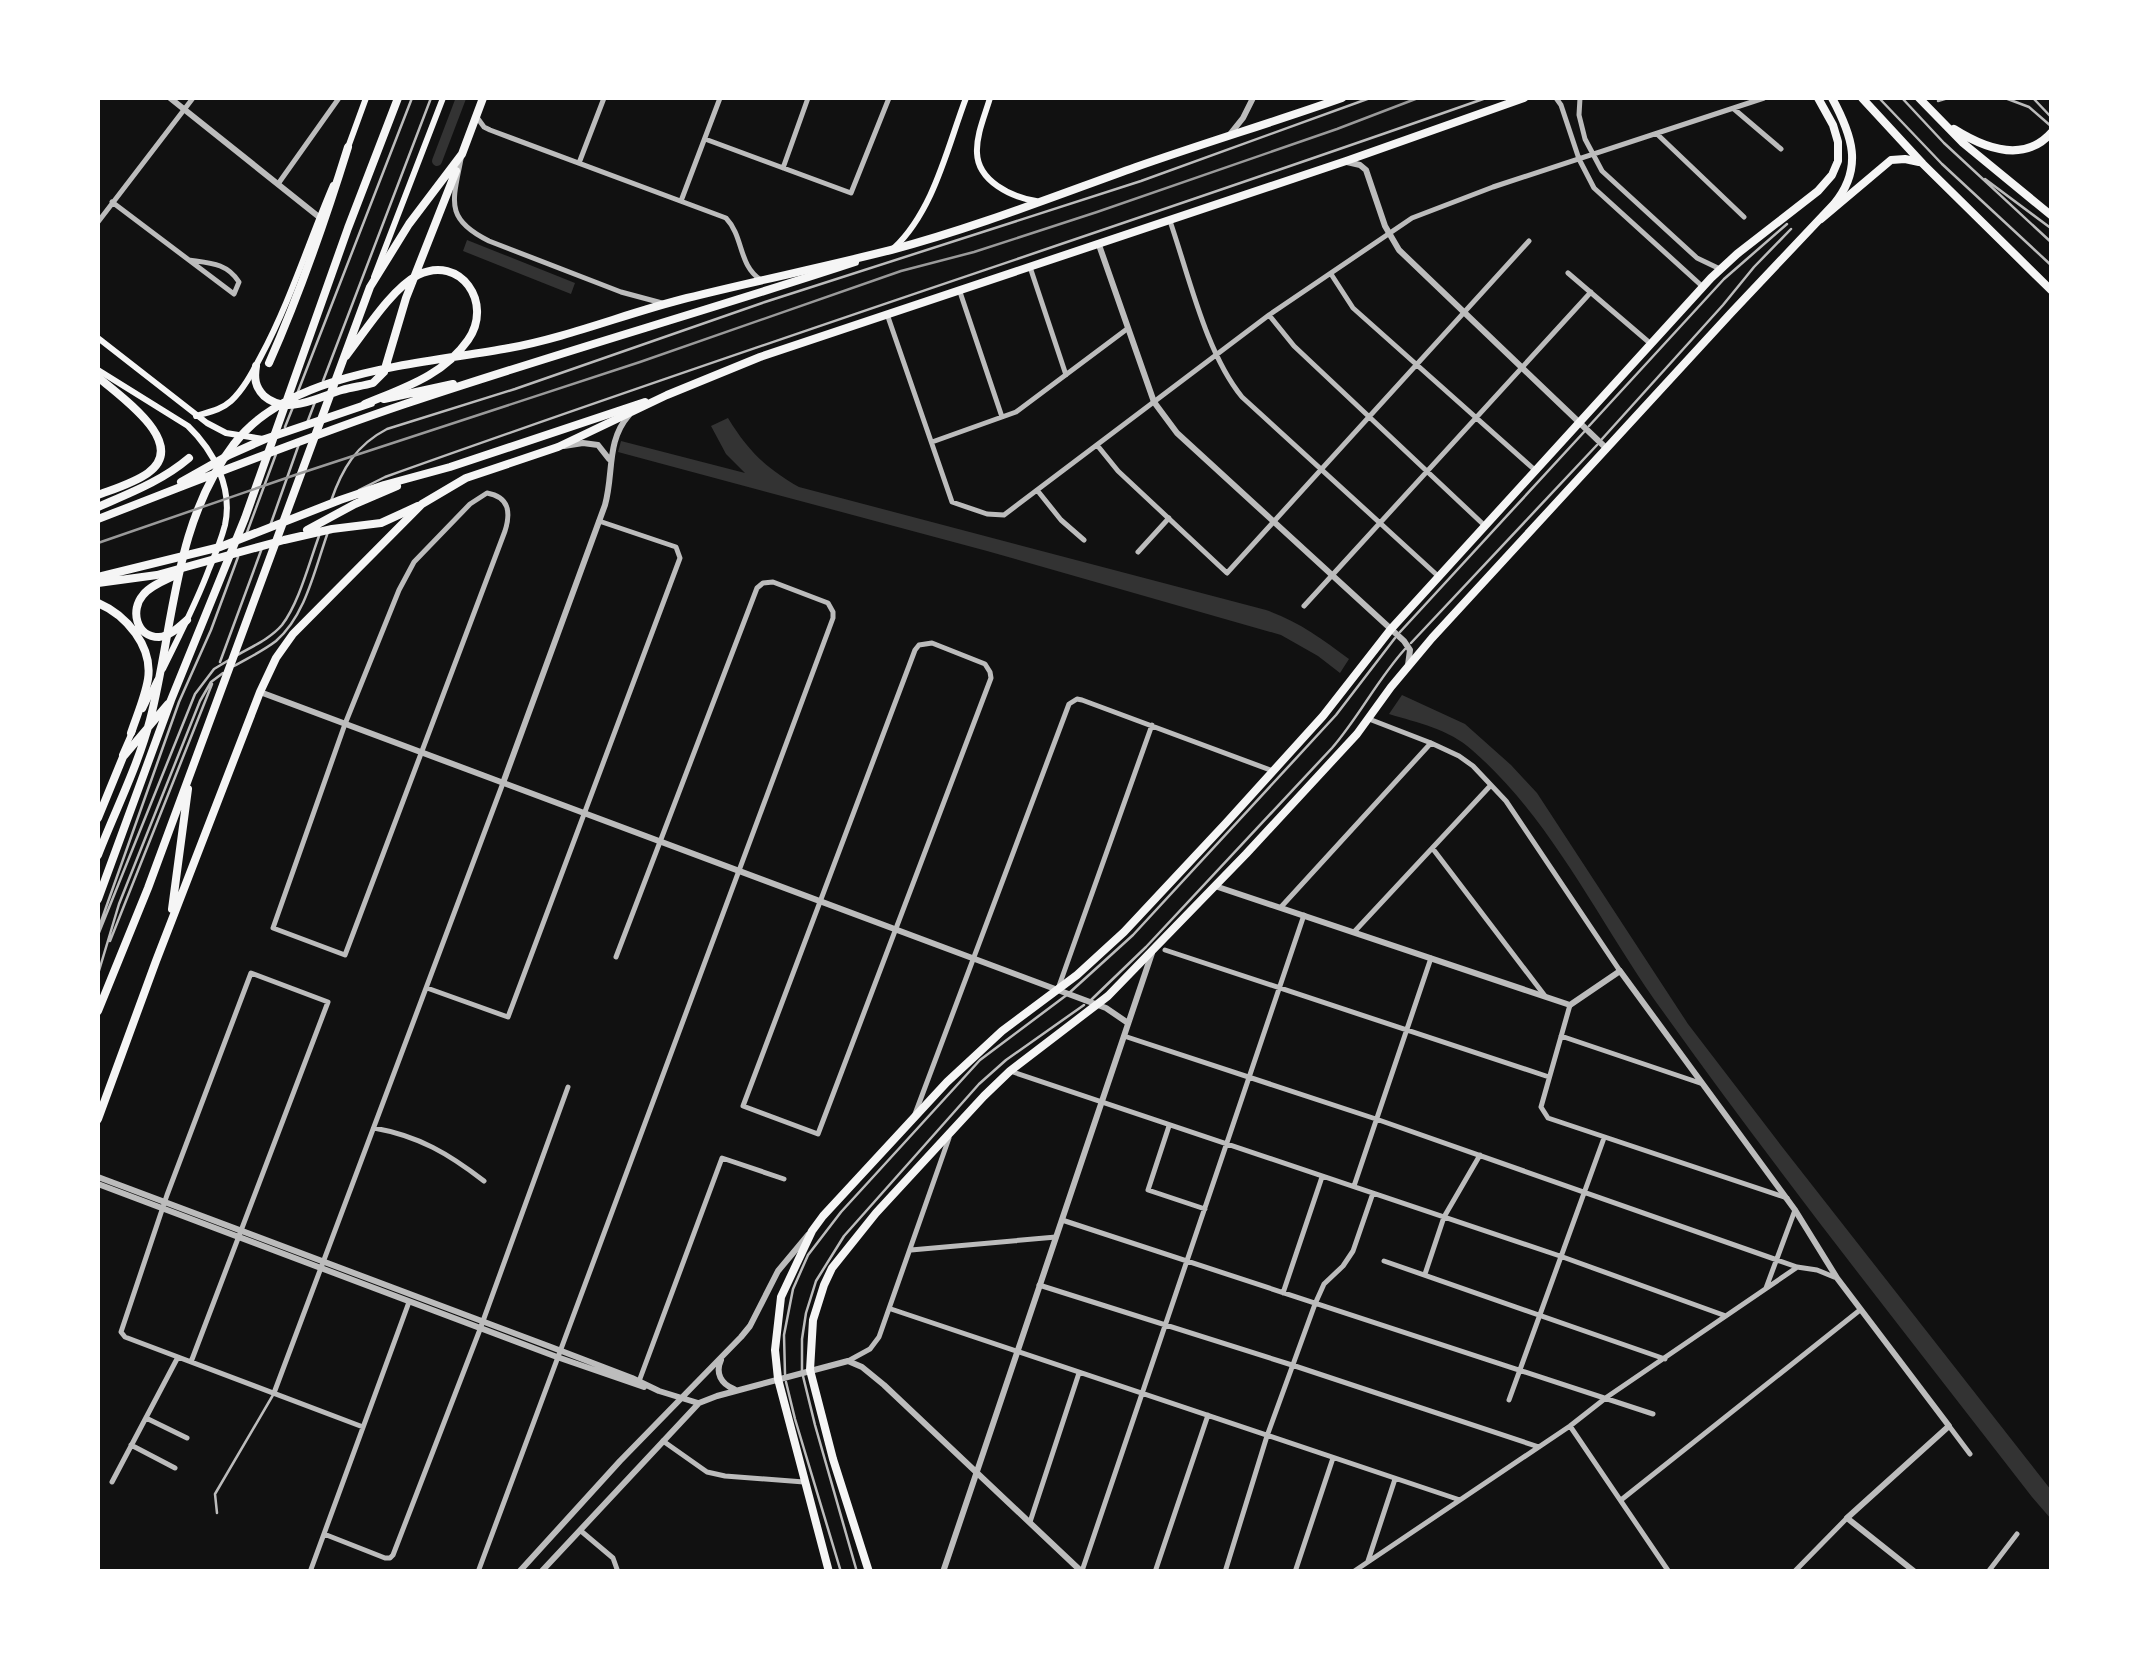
<svg xmlns="http://www.w3.org/2000/svg" width="2149" height="1669" viewBox="0 0 2149 1669" font-family="Arial,sans-serif">
  <rect width="100%" height="100%" fill="#111"/>
  <!-- water -->
  <path fill="#333" d="M 467,240 L 575,283 L 571,294 L 463,251 Z
    M 728,418 C 748,451 766,468 799,487 L 1266,610 C 1298,621 1322,639 1349,659 L 1340,673 L 1318,656 L 1281,635 L 987,551 L 618,452 L 621,441 L 745,473 L 726,454 L 711,426 Z
    M 1402,695 L 1465,724 L 1511,765 L 1537,793 L 1688,1024 L 1783,1148 L 2051,1490 L 2051,1519 L 2032,1497 C 1908,1337 1782,1178 1664,1013 C 1601,927 1554,821 1472,750 C 1449,729 1418,723 1389,714 Z"/>
  <g fill="none" stroke-linecap="round" stroke-linejoin="round">
    <!-- canal -->
    <path stroke="#333" stroke-width="10" d="M 437,161 L 461,98"/>
    <!-- service -->
    <path stroke="#bcbcbc" stroke-width="2.5" d="M 1879,98 L 1942,164 L 2052,266
      M 1902,98 L 1944,143 L 2052,243
      M 2005,98 L 2029,107 L 2052,127
      M 2033,98 L 2052,118
      M 1938,101 L 1948,98
      M 1985,179 L 2052,229
      M 323,381 L 431,98
      M 297,394 L 412,98
      M 307,423 L 315,402
      M 1589,426 L 1724,279 L 1787,224
      M 285,427 L 293,407
      M 1602,439 L 1723,305 L 1754,267 L 1791,229
      M 359,490 L 385,477 C 750,346 1120,227 1486,98
      M 331,501 C 342,469 356,445 387,429 L 515,389 L 765,302 L 1141,181 L 1370,98
      M 270,526 L 299,444
      M 246,535 L 276,454
      M 1400,632 L 1584,432
      M 1411,643 L 1597,445
      M 236,656 C 251,647 270,639 282,625 C 299,603 309,563 319,536
      M 220,662 L 262,548
      M 234,666 C 248,658 263,651 276,641 C 306,615 315,568 328,532
      M 98,930 L 179,702 L 211,630 L 238,557
      M 98,935 L 195,694 L 214,669 L 229,660
      M 110,941 L 212,684
      M 98,974 L 119,904 L 200,701 L 211,682 L 223,673
      M 1091,1000 L 1146,947 L 1332,748 C 1359,717 1377,680 1405,649
      M 785,1374 L 784,1335 L 793,1289 L 808,1255 L 841,1212 L 980,1060 L 1068,994 L 1133,935 L 1336,715 L 1395,638
      M 786,1382 L 795,1419 L 841,1572
      M 217,1513 L 215,1494 L 273,1395
      M 857,1572 L 815,1425 L 802,1372 L 802,1339 L 806,1313 L 816,1281 L 844,1236 L 979,1084 L 1006,1060 L 1084,1005"/>
    <!-- minor -->
    <path stroke="#bcbcbc" stroke-width="5" d="M 1556,98 L 1561,105 L 1579,159 L 1594,188 L 1703,287
      M 1580,98 L 1579,115 L 1585,139 L 1602,171 L 1697,258 L 1720,269
      M 1734,109 L 1781,149
      M 476,116 L 484,127 L 490,130 L 726,218 C 744,237 738,265 761,280
      M 1657,134 L 1744,217
      M 705,139 L 851,193 L 889,98
      M 461,159 C 453,201 444,219 489,241 L 621,292 L 662,303
      M 579,163 L 604,98
      M 783,168 L 808,98
      M 278,184 L 339,98
      M 681,201 L 720,98
      M 112,202 L 234,294 L 239,282 C 227,263 210,263 189,260
      M 1170,221 C 1189,276 1206,353 1242,397 L 1438,576
      M 98,222 L 193,98
      M 1030,267 L 1066,375
      M 1568,273 L 1651,344
      M 1331,274 L 1353,308 L 1536,471
      M 960,292 L 1002,417
      M 887,314 L 952,502 L 987,514 L 1004,515 L 1269,315 L 1412,218 L 1493,187 L 1764,98
      M 1269,315 L 1294,346 L 1484,525
      M 932,442 L 1016,412 L 1127,329
      M 1097,445 L 1118,471 L 1227,573 L 1529,241
      M 1037,490 L 1061,520 L 1084,540
      M 487,493 C 509,497 511,512 505,531 L 345,955 L 273,928 L 345,724 L 399,590 L 414,562 L 470,504 Z
      M 1138,552 L 1169,518
      M 1304,606 L 1591,292
      M 932,643 L 985,664 L 990,672 L 991,678 L 818,1134 L 743,1106 L 915,650 L 919,645 Z
      M 1369,719 L 1431,743 L 1459,756 L 1473,766 L 1506,801 L 1620,971
      M 1433,849 L 1545,996
      M 1281,907 L 1431,743
      M 1354,932 L 1491,785
      M 1165,950 L 1549,1077
      M 1059,986 L 1152,725
      M 427,988 L 508,1017 L 680,558 L 676,547 L 599,521
      M 1570,1005 L 1541,1107 L 1548,1118 L 1787,1198
      M 1124,1036 L 1376,1119 L 1797,1267 L 1817,1270 L 1834,1277
      M 1561,1036 L 1700,1083
      M 1010,1071 L 1560,1256 L 1726,1316
      M 915,1114 L 1069,704 L 1077,699 L 1082,700 L 1273,771
      M 1169,1126 L 1148,1190 L 1205,1209
      M 374,1128 C 419,1136 449,1154 484,1181
      M 1354,1186 L 1431,958
      M 1062,1220 L 1653,1414
      M 911,1250 L 1056,1237
      M 1384,1261 L 1665,1359
      M 1425,1274 L 1444,1217 L 1480,1155
      M 1039,1285 L 1292,1365 L 1539,1447
      M 1766,1288 L 1795,1210
      M 1283,1293 L 1322,1177
      M 891,1309 L 1460,1500
      M 848,1361 L 870,1349 L 879,1337 L 949,1138
      M 191,1362 L 328,1002 L 251,973 L 167,1195 L 121,1332 L 125,1337 L 363,1427
      M 638,1384 L 722,1158 L 784,1179
      M 274,1393 L 503,783
      M 1509,1400 L 1604,1138
      M 146,1418 L 187,1438
      M 1570,1426 L 1669,1572
      M 1949,1426 L 1970,1454
      M 663,1441 L 707,1472 L 725,1476 L 804,1482
      M 131,1445 L 175,1468
      M 112,1482 L 178,1357
      M 1621,1500 L 1860,1310
      M 1030,1522 L 1079,1373
      M 581,1531 L 613,1558 L 618,1572
      M 324,1534 L 385,1558 L 390,1558 L 393,1555 L 479,1332 L 568,1087
      M 1368,1561 L 1395,1479
      M 310,1572 L 409,1302
      M 478,1572 L 833,618 L 833,612 L 828,603 L 773,582 L 763,583 L 757,588 L 616,957
      M 1084,1572 L 1082,1571 L 1304,915
      M 1155,1572 L 1208,1415
      M 1225,1572 L 1267,1436 L 1315,1304 L 1324,1284 L 1343,1266 L 1353,1251 L 1373,1193
      M 1295,1572 L 1333,1458
      M 1353,1572 L 1570,1426 L 1607,1397 L 1796,1268
      M 1794,1572 L 1847,1518
      M 1988,1572 L 2017,1534"/>
    <!-- tertiary -->
    <path stroke="#bcbcbc" stroke-width="6" d="M 170,98 L 319,217
      M 1231,133 L 1243,118 L 1253,98
      M 1347,162 L 1360,165 L 1366,170 L 1385,226 L 1399,250 L 1606,448
      M 1099,245 L 1154,402 L 1177,433 L 1404,641 L 1410,650 L 1408,665
      M 564,446 L 583,443 L 598,445 L 609,459
      M 260,692 L 1106,1008 L 1128,1023
      M 503,783 L 605,505 C 614,473 606,441 629,415
      M 1215,886 L 1570,1005 L 1620,971 L 1795,1210 L 1837,1278 L 1949,1426 L 1847,1518 L 1915,1572
      M 98,1177 L 551,1347 L 632,1378 L 659,1391 L 698,1403
      M 98,1184 L 557,1357 L 644,1387
      M 721,1360 C 715,1373 721,1384 734,1389
      M 519,1572 L 620,1461 L 741,1337 L 750,1326 L 778,1271 L 808,1235
      M 541,1572 L 699,1403 L 717,1396 L 848,1361 L 862,1367 L 884,1385 L 1082,1572
      M 943,1572 L 1152,953"/>
    <!-- secondary -->
    <path stroke="#f5f5f5" stroke-width="6" d="M 990,98 C 985,115 976,135 977,153 C 978,181 1011,197 1036,201
      M 347,150 L 366,98
      M 894,248 C 934,210 947,148 966,98
      M 374,277 L 443,98
      M 98,338 L 207,423 L 226,433 L 263,439
      M 98,370 L 188,426 C 214,451 233,488 225,525 C 221,540 215,555 209,569 C 196,604 179,636 163,669
      M 196,416 C 209,412 221,410 231,401 C 244,389 253,371 261,356 C 290,302 309,241 333,185
      M 143,709 L 157,680
      M 122,755 L 133,730"/>
    <!-- primary -->
    <path stroke="#f5f5f5" stroke-width="8" d="M 269,363 C 300,293 325,221 348,147
      M 98,377 C 119,396 190,443 148,473 C 134,483 114,489 98,495
      M 384,399 L 453,384
      M 181,482 L 229,455 L 265,439 L 371,403
      M 98,507 C 130,493 162,481 189,458
      M 98,519 C 199,480 301,439 405,404 C 554,354 706,311 855,262
      M 307,530 L 355,504 L 397,486
      M 178,574 C 166,580 151,585 143,595 C 130,610 136,637 159,637 C 170,636 179,627 187,620
      M 98,577 L 220,547 L 340,500 L 384,485 L 450,467 L 645,402
      M 98,583 L 157,575 L 284,540 L 332,529 L 381,523 L 418,506
      M 98,603 C 126,615 153,646 148,679 C 145,697 137,715 131,733
      M 829,1572 L 778,1379 L 775,1350 L 781,1297 L 812,1231 L 823,1216 L 947,1082 L 1002,1031 L 1077,975 L 1124,932 L 1226,823 L 1323,716 L 1391,629 L 1711,278 L 1737,254 L 1818,191 L 1832,175 L 1838,161 L 1838,142 L 1833,125 L 1818,98
      M 869,1572 L 833,1459 L 810,1370 L 813,1320 L 824,1285 L 832,1268 L 876,1213 L 984,1096 L 1010,1071 L 1108,996 L 1246,854 L 1357,734 L 1391,687 L 1432,638 L 1731,313 L 1834,204 C 1864,168 1852,135 1832,98"/>
    <!-- trunk -->
    <path stroke="#f5f5f5" stroke-width="8" d="M 1862,98 L 1923,164 L 2052,291
      M 1919,98 L 1963,143 L 2052,216
      M 1954,129 C 1984,148 2024,164 2052,132
      M 1821,219 L 1891,160 L 1905,159 L 1919,162
      M 346,356 C 364,333 392,288 418,275 C 460,254 494,303 468,340 C 443,376 403,388 365,404
      M 256,366 C 254,378 255,387 264,396 C 287,416 318,397 342,390 C 352,387 363,386 373,383 L 384,372 L 406,298 L 456,171
      M 98,818 L 123,757 L 168,704
      M 98,855 C 115,811 138,766 150,720 C 174,627 173,524 234,444 C 290,370 423,364 509,348 C 569,337 627,313 687,298 C 755,281 824,267 891,250 C 974,228 1055,196 1136,167 C 1204,143 1274,122 1342,98
      M 98,899 L 171,700 L 245,518 L 348,228 L 398,98
      M 172,909 L 188,789
      M 98,1011 L 148,888 L 370,287 L 409,224 L 462,154 L 483,98
      M 98,1119 L 156,961 L 260,692 L 276,658 L 293,634 L 422,504 L 466,478 L 558,447 L 667,395 L 760,357 L 1346,161 L 1524,98"/>
    <!-- rail -->
    <path stroke="#9a9a9a" stroke-width="2.5" d="M 98,543 L 295,475 L 640,362 L 901,271 L 974,252 L 1097,212 L 1337,129 L 1418,98"/>
  </g>
  <!-- border -->
  <rect width="2149" height="1669" fill="none" stroke="#ffffff" stroke-width="200"/>
</svg>
